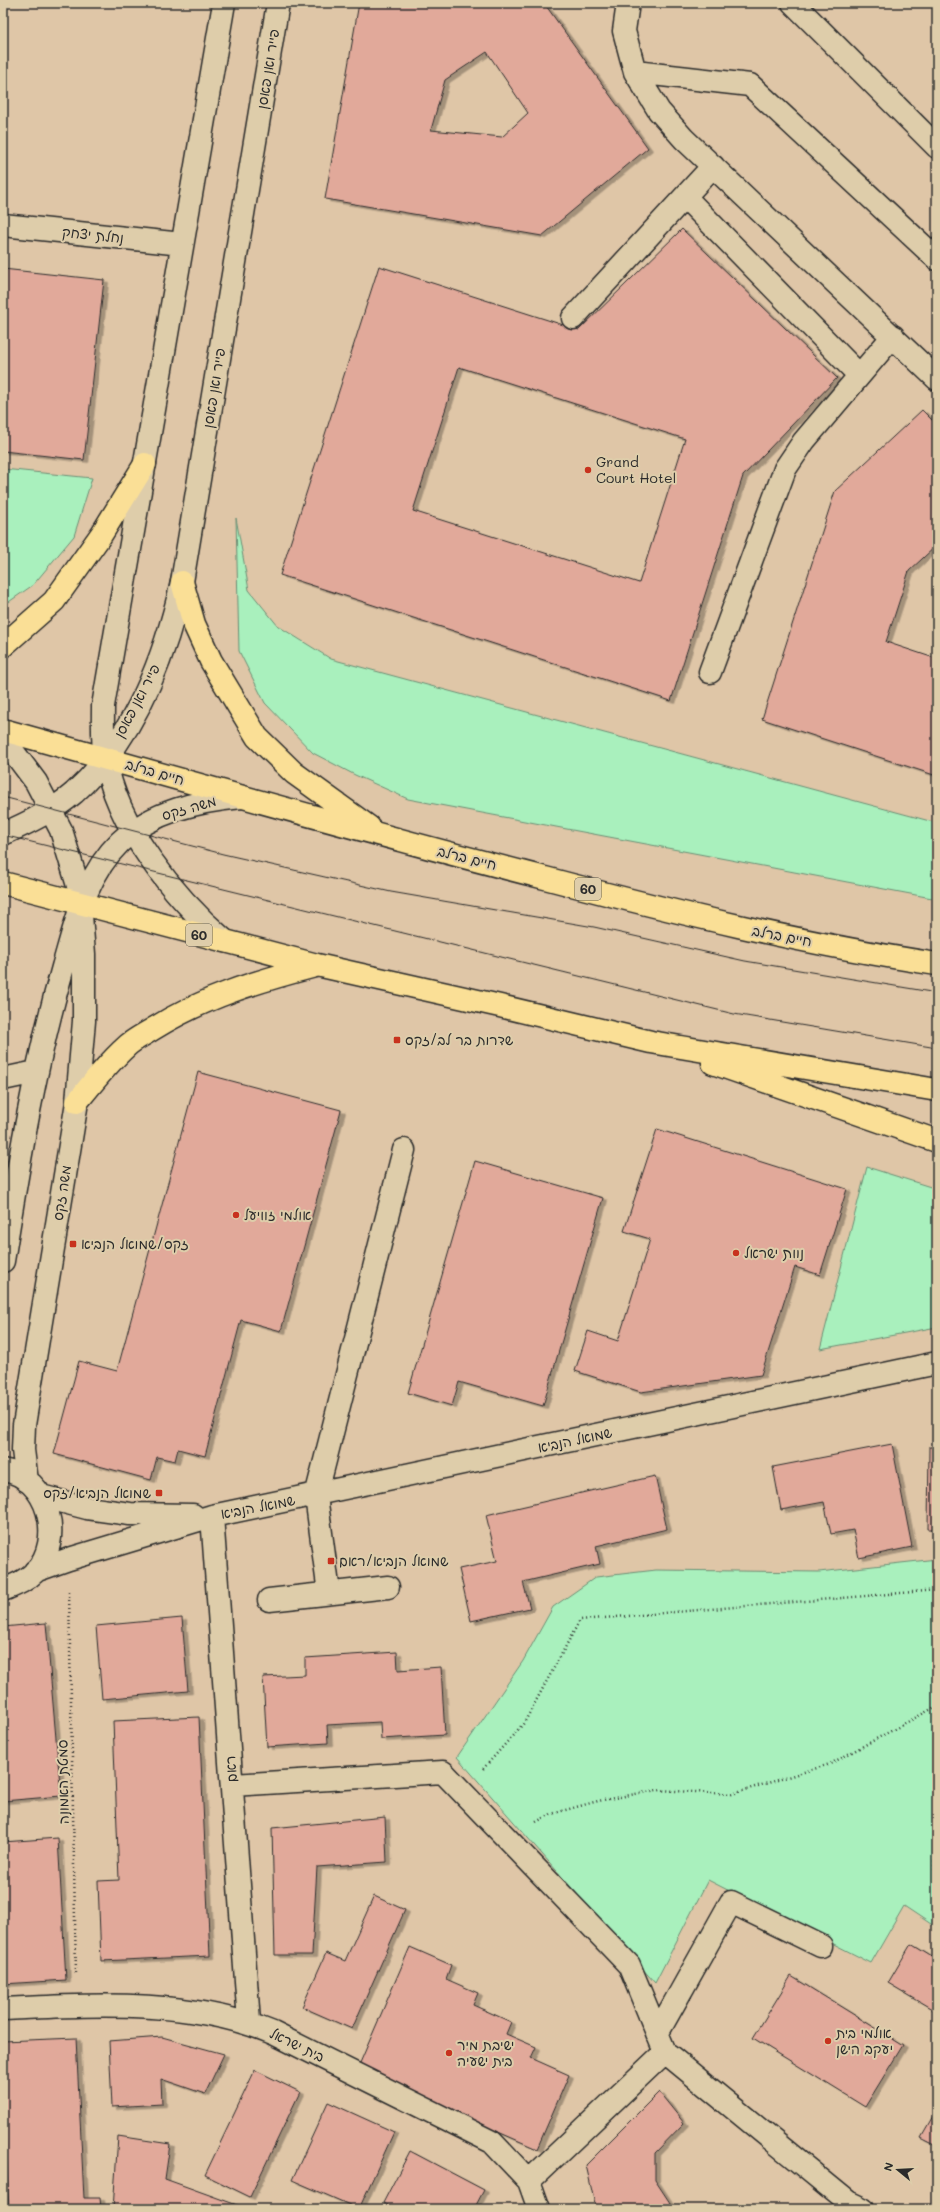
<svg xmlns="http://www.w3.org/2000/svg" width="940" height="2212" viewBox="0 0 940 2212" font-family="Mali,'Playpen Sans Hebrew',sans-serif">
  <defs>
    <filter id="shadow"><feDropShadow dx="4.5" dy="2.5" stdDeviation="0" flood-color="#0004"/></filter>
  </defs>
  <rect width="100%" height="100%" fill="#dfc6a7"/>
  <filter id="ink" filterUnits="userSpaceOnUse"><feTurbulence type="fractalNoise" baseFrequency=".025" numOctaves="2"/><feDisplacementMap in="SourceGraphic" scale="8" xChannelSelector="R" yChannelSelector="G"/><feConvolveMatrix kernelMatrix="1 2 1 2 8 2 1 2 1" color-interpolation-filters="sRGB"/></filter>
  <g filter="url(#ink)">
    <!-- green -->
    <path fill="#a9f0bd" stroke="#6a8e74" d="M 3,469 L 92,478 L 74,536 L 33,585 L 3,606 Z
      M 236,518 L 249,590 L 278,626 L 331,659 L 937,823 L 937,899 L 408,799 L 355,775 L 313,753 L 265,703 L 239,651 Z
      M 867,1167 L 937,1189 L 937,1327 L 820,1349 Z
      M 937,1559 L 937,1928 L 904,1906 L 871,1963 L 708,1880 L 655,1983 L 457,1757 L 523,1661 L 553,1607 L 596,1577 L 656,1570 L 819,1572 Z"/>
    <!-- building -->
    <path fill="#e1a99a" stroke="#2b2b2b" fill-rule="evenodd" filter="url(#shadow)" d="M 359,3 L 544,3 L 648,148 L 542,236 L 325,199 ZM 487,52 L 528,113 L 502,137 L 431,130 L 445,80 Z
      M 682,229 L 837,378 L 743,476 L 671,701 L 280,575 L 379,266 L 579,330 ZM 459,367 L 685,439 L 639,583 L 413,511 Z
      M 3,269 L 104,280 L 84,460 L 3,451 Z
      M 922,410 L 937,425 L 937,545 L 909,571 L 886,642 L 937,659 L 937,776 L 762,719 L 835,491 Z
      M 198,1072 L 341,1110 L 281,1331 L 241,1320 L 205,1456 L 178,1449 L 175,1461 L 157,1457 L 151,1480 L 54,1454 L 79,1361 L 117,1371 Z
      M 657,1129 L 847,1189 L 820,1275 L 795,1267 L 761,1375 L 641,1392 L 575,1371 L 588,1331 L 618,1341 L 650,1239 L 624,1231 Z
      M 475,1161 L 603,1198 L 543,1406 L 459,1382 L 452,1406 L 408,1393 Z
      M 892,1444 L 912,1547 L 859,1558 L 853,1530 L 831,1534 L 824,1502 L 781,1510 L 773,1467 Z
      M 929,1447 L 937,1447 L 937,1529 L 928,1529 Z
      M 655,1476 L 667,1529 L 596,1546 L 600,1564 L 523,1582 L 530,1608 L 471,1621 L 459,1569 L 497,1561 L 486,1515 Z
      M 182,1618 L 188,1691 L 102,1699 L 96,1626 Z
      M 46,1623 L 61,1796 L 3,1801 L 3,1627 Z
      M 397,1652 L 398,1670 L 441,1667 L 445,1735 L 381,1739 L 380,1722 L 327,1725 L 328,1743 L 267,1747 L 263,1677 L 305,1675 L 305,1658 Z
      M 199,1717 L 210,1956 L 101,1961 L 98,1881 L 119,1880 L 113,1721 Z
      M 385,1817 L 387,1862 L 317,1867 L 312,1955 L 275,1955 L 272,1828 Z
      M 58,1838 L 66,1980 L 3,1984 L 3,1842 Z
      M 374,1896 L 405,1910 L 352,2029 L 302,2007 L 326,1953 L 345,1961 Z
      M 911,1944 L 937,1960 L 937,2012 L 888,1983 Z
      M 410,1947 L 451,1965 L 446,1979 L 478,1993 L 473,2005 L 511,2022 L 506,2034 L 536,2047 L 531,2058 L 569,2075 L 537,2149 L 357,2070 Z
      M 791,1976 L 903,2045 L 865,2107 L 753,2038 Z
      M 162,2037 L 224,2054 L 205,2094 L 161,2079 L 162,2104 L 112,2107 L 109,2041 Z
      M 76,2038 L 84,2198 L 100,2198 L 101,2209 L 9,2209 L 3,2090 L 3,2041 Z
      M 255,2070 L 300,2092 L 250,2197 L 205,2175 Z
      M 659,2092 L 684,2123 L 655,2153 L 655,2180 L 674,2209 L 596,2209 L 586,2165 Z
      M 328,2102 L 394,2132 L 359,2209 L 292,2180 Z
      M 937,2110 L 937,2146 L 921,2138 Z
      M 118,2136 L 170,2144 L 165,2179 L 248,2209 L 113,2209 Z
      M 410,2151 L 484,2190 L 474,2209 L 394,2209 L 383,2203 Z"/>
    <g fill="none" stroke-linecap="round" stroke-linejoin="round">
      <!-- minor casing -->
      <g stroke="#2b2b2b" stroke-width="25">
        <path id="minor" d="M 224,3 L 103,706 C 103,723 102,740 105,757 C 116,826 174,897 225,941
          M 628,3 L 624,31 L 635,72 L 659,111 L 684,139 L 937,379
          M 793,3 L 937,147
          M 635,72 L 750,85 L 937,259
          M 685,197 L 859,375
          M 3,225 L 182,244
          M 573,318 L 713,166
          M 710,672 L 785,469 L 804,441 L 893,336
          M 3,738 L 36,782 L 61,830 L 79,889 L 84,954 L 84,1021 L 77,1102 L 24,1425 L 23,1450 L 27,1481
          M 3,834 C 28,823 53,811 74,793 C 133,740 165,658 182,582 L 278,3
          M 3,1079 L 36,1072
          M 3,1261 C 19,1162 35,1064 63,967 C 76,923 85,876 120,842 C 153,811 198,801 242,797
          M 3,1470 C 49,1477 65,1540 35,1572 C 26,1581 15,1585 3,1590
          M 41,1496 L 87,1508 L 130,1514 L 193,1515
          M 212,1516 L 249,2022
          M 35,1571 L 69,1559 L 212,1516 L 937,1363
          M 329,1593 L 316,1496 L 404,1150
          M 269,1600 L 388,1587
          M 232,1785 L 443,1772 L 629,1965 L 665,2052
          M 3,2009 C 92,2005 189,1998 273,2033 L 492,2142 L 529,2181 L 539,2209
          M 657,2034 L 731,1902 L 821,1946
          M 529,2181 L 665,2052 L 848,2202 L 863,2209"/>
      </g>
      <!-- highway casing -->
      <g stroke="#2b2b2b" stroke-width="25">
        <path id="highway" d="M 182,582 L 194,624 L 211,661 L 257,737 L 294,773 L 369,827
          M 3,646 L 54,601 L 101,535 L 145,464
          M 3,730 C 183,780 363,832 545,878 C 674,912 804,944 937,964
          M 3,883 L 317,965 L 500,1006 L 651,1042 L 937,1090
          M 713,1063 L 937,1141
          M 77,1102 C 93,1082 109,1062 128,1045 C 135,1039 145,1034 153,1029 C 204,997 258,981 315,966"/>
      </g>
      <!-- path -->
      <path stroke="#2b2b2b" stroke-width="2.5" stroke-dasharray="1 3" stroke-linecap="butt" d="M 69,1592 L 76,1975
        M 483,1769 L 524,1723 L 580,1620 L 937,1590
        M 536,1822 L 551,1814 L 598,1801 L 657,1790 L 732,1794 L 830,1764 L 937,1706
        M 937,1858 L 934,1862 L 937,1891"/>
      <!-- minor -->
      <use href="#minor" stroke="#decdaa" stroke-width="22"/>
      <!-- highway -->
      <use href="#highway" stroke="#fadf96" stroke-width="22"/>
      <!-- tram -->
      <path stroke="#2b2b2b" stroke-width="1" d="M 3,797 L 223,854 L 391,892 L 594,927 L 745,961 L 937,993
        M 3,835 L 734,1014 L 937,1048"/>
    </g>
  </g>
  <!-- markers -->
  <g fill="#c8321e" stroke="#decdaa" stroke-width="1.5">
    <circle cx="588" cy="470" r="4"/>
    <rect x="393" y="1036" width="8" height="8" rx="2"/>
    <circle cx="236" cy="1215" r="4"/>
    <rect x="69" y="1240" width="8" height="8" rx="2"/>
    <circle cx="736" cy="1253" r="4"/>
    <rect x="155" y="1489" width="8" height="8" rx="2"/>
    <rect x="327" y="1557" width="8" height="8" rx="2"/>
    <circle cx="828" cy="2041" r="4"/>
    <circle cx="449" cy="2053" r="4"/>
  </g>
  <g text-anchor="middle" stroke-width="4" stroke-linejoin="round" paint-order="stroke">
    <!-- shield labels -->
    <g fill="#decdaa" stroke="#615c51" stroke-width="1">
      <rect x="575" y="878" width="26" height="22" rx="3"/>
      <rect x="186" y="924" width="26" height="22" rx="3"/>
    </g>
    <g font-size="13" font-weight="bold" fill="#2b2b2b">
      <text x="588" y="894">60</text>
      <text x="199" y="940">60</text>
    </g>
    <!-- street labels -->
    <g font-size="14" fill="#2b2b2b" stroke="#decdaa">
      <text transform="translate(268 69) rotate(-81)" y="5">פייר ואן פאסן</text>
      <text transform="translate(93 235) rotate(6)" y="5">נחלת יצחק</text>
      <text transform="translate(214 388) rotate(-81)" y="5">פייר ואן פאסן</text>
      <text transform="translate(137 701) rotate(-62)" y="5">פייר ואן פאסן</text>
      <text transform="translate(155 772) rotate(16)" y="5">חיים ברלב</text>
      <text transform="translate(189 808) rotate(-16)" y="5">משה זקס</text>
      <text transform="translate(467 858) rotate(14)" y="5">חיים ברלב</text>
      <text transform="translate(782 936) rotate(11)" y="5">חיים ברלב</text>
      <text transform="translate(62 1193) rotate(-81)" y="5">משה זקס</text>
      <text transform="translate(575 1440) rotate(-12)" y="5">שמואל הנביא</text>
      <text transform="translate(258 1507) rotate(-11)" y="5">שמואל הנביא</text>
      <text transform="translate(231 1769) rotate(-94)" y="5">ראם</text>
      <text transform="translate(63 1782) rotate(-91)" y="5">סמטת האמונה</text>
      <text transform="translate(297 2045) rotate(26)" y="5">בית ישראל</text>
    </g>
    <!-- poi labels -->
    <g font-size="14" fill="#2b2b2b" stroke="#decdaa" text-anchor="start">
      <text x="596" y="467">Grand<tspan x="596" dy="16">Court Hotel</tspan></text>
      <text x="405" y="1045">שדרות בר לב/זקס</text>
      <text x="244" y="1220">אולמי זוויעל</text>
      <text x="81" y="1249">זקס/שמואל הנביא</text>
      <text x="744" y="1258">נוות ישראל</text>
      <text x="151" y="1498" text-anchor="end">שמואל הנביא/זקס</text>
      <text x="339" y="1566">שמואל הנביא/ראם</text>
      <text x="836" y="2038">אולמי בית<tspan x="836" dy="16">יעקב הישן</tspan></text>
      <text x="457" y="2050">ישיבת מיר<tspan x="457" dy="16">בית ישעיה</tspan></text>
    </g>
  </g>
  <!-- margin -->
  <rect width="940" height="2212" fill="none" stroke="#decdaa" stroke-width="16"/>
  <rect x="8" y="8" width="924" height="2196" fill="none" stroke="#2b2b2b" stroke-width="1.5" filter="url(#ink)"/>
  <!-- north arrow -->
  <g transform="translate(898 2170) rotate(288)" stroke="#decdaa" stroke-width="3" paint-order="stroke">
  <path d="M0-3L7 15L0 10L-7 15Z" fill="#2b2b2b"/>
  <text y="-6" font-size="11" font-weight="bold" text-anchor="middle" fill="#2b2b2b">N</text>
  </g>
</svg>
